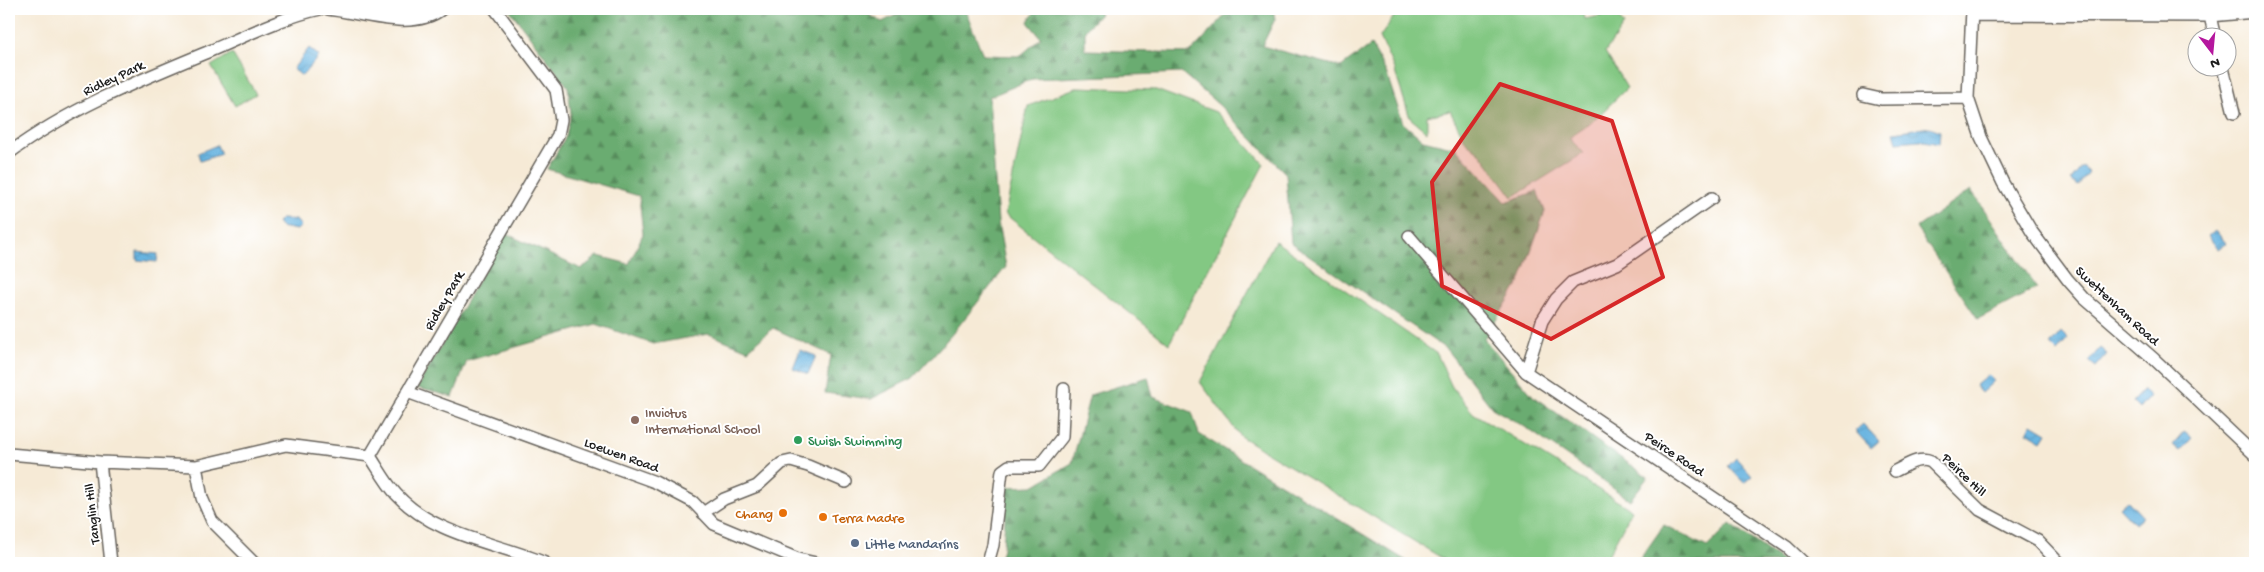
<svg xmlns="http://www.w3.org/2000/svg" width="2264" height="572" viewBox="0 0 2264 572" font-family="'Gochi Hand',sans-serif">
  <defs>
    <pattern id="forest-firs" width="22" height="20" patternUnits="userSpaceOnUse" patternTransform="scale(1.25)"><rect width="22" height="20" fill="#6aac71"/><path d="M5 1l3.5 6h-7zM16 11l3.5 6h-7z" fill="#568b5c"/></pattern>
    <pattern id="water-waves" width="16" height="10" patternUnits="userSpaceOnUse" patternTransform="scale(1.25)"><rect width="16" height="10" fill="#66b3e0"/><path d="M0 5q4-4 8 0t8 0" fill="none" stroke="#5899c0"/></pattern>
  </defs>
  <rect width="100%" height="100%" fill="#fff"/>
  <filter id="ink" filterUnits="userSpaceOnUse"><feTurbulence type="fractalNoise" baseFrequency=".02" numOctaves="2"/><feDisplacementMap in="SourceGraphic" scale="10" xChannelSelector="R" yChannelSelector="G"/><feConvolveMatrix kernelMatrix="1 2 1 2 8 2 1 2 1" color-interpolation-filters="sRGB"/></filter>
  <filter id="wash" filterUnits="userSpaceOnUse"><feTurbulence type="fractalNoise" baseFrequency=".0096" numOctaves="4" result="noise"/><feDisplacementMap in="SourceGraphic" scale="20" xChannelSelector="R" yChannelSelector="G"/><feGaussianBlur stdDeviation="1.12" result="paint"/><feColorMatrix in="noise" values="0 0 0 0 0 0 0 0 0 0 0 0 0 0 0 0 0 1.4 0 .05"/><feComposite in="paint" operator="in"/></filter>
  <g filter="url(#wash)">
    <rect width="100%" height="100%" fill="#f6ead6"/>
    <!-- green -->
    <path fill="#83c883" stroke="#507250" d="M 1399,9 L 1583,9 L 1585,19 L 1615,13 L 1624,25 L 1605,52 L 1627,88 L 1590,124 L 1569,138 L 1584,153 L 1513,197 L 1481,154 L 1466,142 L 1450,111 L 1427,116 L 1427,132 L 1410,118 L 1394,69 L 1380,37 Z
      M 232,53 L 256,94 L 235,106 L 211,66 Z
      M 1078,87 L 1156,90 L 1216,112 L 1264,164 L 1169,344 L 1005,214 L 1028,106 Z
      M 1275,241 L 1437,354 L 1452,387 L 1473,413 L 1632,510 L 1604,563 L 1450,563 L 1240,436 L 1200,382 Z"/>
    <!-- forest -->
    <path fill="url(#forest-firs)" stroke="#436446" d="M 509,9 L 860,9 L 882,22 L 908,9 L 965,9 L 983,55 L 1020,56 L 1041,38 L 1028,22 L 1037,9 L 1096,9 L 1100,14 L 1085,30 L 1085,50 L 1190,53 L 1231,9 L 1273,9 L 1275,19 L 1262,46 L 1341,67 L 1371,45 L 1386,72 L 1403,123 L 1423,140 L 1456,148 L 1506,202 L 1537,191 L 1545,211 L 1520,282 L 1484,339 L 1534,397 L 1648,477 L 1630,500 L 1525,427 L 1492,408 L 1446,349 L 1291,243 L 1286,174 L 1219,105 L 1182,73 L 1032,79 L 989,97 L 998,222 L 1006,267 L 953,333 L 913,378 L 871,399 L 825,393 L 831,355 L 773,328 L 748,350 L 709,334 L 653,344 L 596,324 L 467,361 L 453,397 L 417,388 L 505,233 L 581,269 L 598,256 L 629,264 L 643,234 L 639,196 L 547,169 L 566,136 L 571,114 L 568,87 Z
      M 1971,190 L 2037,288 L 1978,319 L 1916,228 Z
      M 1148,377 L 1153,397 L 1192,412 L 1199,434 L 1410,563 L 999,563 L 1003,548 L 1007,487 L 1033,486 L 1072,463 L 1090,395 Z
      M 1730,524 L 1785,563 L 1637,563 L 1664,525 L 1707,547 Z"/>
    <!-- water -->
    <path fill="url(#water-waves)" stroke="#41687e" d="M 309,48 L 319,56 L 302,76 L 293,69 Z
      M 1930,127 L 1940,131 L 1939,144 L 1919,140 L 1897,142 L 1894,132 Z
      M 217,145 L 221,154 L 200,161 L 198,153 Z
      M 2082,167 L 2089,173 L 2078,186 L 2071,180 Z
      M 281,219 L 296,220 L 301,226 L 297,230 L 280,227 L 277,223 Z
      M 2215,230 L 2226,243 L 2218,249 L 2208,236 Z
      M 137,252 L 158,254 L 157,262 L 137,260 Z
      M 2061,332 L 2068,339 L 2057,352 L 2050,345 Z
      M 2100,348 L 2107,354 L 2096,367 L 2089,361 Z
      M 800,350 L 816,356 L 808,374 L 793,368 Z
      M 1988,375 L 1994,381 L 1981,393 L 1975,386 Z
      M 2143,390 L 2150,396 L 2139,409 L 2132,402 Z
      M 1863,424 L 1879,441 L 1871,448 L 1855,431 Z
      M 2032,424 L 2047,433 L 2042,441 L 2027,432 Z
      M 2184,432 L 2192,438 L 2180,451 L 2173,445 Z
      M 1736,458 L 1752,476 L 1744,483 L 1728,466 Z
      M 2127,500 L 2143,517 L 2135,524 L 2119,507 Z"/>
  </g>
  <g filter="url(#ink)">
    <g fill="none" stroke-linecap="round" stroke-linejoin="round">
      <!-- street casing -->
      <g stroke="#68645d" stroke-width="14">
        <path id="street" d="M 328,9 C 363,13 413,32 442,9
          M 1972,9 L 1968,98 L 1981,137 L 2003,183 L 2032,232 L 2068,280 L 2084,298 L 2154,359 L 2255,455
          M 1973,15 L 2210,16 L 2255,12
          M 2210,16 L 2215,38
          M 2223,68 L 2234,113
          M 1863,95 L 1881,99 L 1968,98
          M 9,153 C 70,108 140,80 210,51 C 245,36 283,17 320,9
          M 1409,236 L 1526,372 L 1787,547 L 1804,563
          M 1526,372 L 1542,321 L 1556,299 L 1573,282 L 1617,264 L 1712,198
          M 407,392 L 655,482 L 693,502 L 714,524 L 798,559 L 816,563
          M 9,454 L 100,462 L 196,466 L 286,445 L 370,456
          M 370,456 L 558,135 L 561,120 L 556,90 L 495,9
          M 370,456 C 378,468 386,483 396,494 C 434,536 495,542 545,563
          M 100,462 L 111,563
          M 196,466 L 202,498 L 212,521 L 254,563
          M 1895,471 C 1906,466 1919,456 1931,462 L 1980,510 L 2038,541 L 2059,563
          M 703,513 L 724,499 L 757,486 L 782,463 L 791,461 L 808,466 L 846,482
          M 988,563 L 993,545 L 1002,471 L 1009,466 L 1039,466 L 1062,437 L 1064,389"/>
      </g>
      <!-- street -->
      <use href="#street" stroke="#fff" stroke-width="11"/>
    </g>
  </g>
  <!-- marked area -->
  <path fill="#d62828" fill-opacity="0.2" stroke="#d62828" stroke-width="4" stroke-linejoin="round" d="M 1500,84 L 1612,121 L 1663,277 L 1551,339 L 1442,286 L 1432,182 Z"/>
  <!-- markers -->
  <circle fill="#8d6e63" stroke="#fff" stroke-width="2" cx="635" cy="420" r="5"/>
  <circle fill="#2e9e5b" stroke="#fff" stroke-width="2" cx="798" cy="440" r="5"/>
  <g fill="#e8710a" stroke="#fff" stroke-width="2">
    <circle cx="783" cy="513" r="5"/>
    <circle cx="823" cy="517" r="5"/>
  </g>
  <circle fill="#5c6f8a" stroke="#fff" stroke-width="2" cx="855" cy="543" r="5"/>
  <g text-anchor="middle" stroke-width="4" stroke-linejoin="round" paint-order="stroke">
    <!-- street labels -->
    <g font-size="14" fill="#1c1c1c" stroke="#fff">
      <text transform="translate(113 77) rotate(-25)" y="5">Ridley Park</text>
      <text transform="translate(443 300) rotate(-60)" y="5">Ridley Park</text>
      <text transform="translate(2118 305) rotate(43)" y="5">Swettenham Road</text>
      <text transform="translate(1675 453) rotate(34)" y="5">Peirce Road</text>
      <text transform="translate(622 454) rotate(20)" y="5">Loewen Road</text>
      <text transform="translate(1965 474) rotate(44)" y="5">Peirce Hill</text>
      <text transform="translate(91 514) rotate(-96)" y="5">Tanglin Hill</text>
    </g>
    <!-- education labels -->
    <g font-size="14" fill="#785e54" stroke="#fff" text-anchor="start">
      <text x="645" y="417">Invictus<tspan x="645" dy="16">International School</tspan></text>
    </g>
    <!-- leisure labels -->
    <g font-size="14" fill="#27864d" stroke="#fff" text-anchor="start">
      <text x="808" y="445">Swish Swimming</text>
    </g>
    <!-- food labels -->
    <g font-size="14" fill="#c56008" stroke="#fff" text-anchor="end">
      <text x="773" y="518">Chang</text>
      <text x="833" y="522" text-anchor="start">Terra Madre</text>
    </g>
    <!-- service labels -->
    <g font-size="14" fill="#4e5e75" stroke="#fff" text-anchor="start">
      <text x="865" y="548">Little Mandaríns</text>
    </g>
  </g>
  <!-- margin -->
  <rect width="2264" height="572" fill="none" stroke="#fff" stroke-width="30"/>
  <!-- north arrow -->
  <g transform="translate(2212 52) rotate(164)"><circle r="24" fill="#ffffff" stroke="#a4a4a4"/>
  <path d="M0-4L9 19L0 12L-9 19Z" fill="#b5179e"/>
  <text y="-8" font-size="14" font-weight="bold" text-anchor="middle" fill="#1c1c1c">N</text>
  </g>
</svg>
